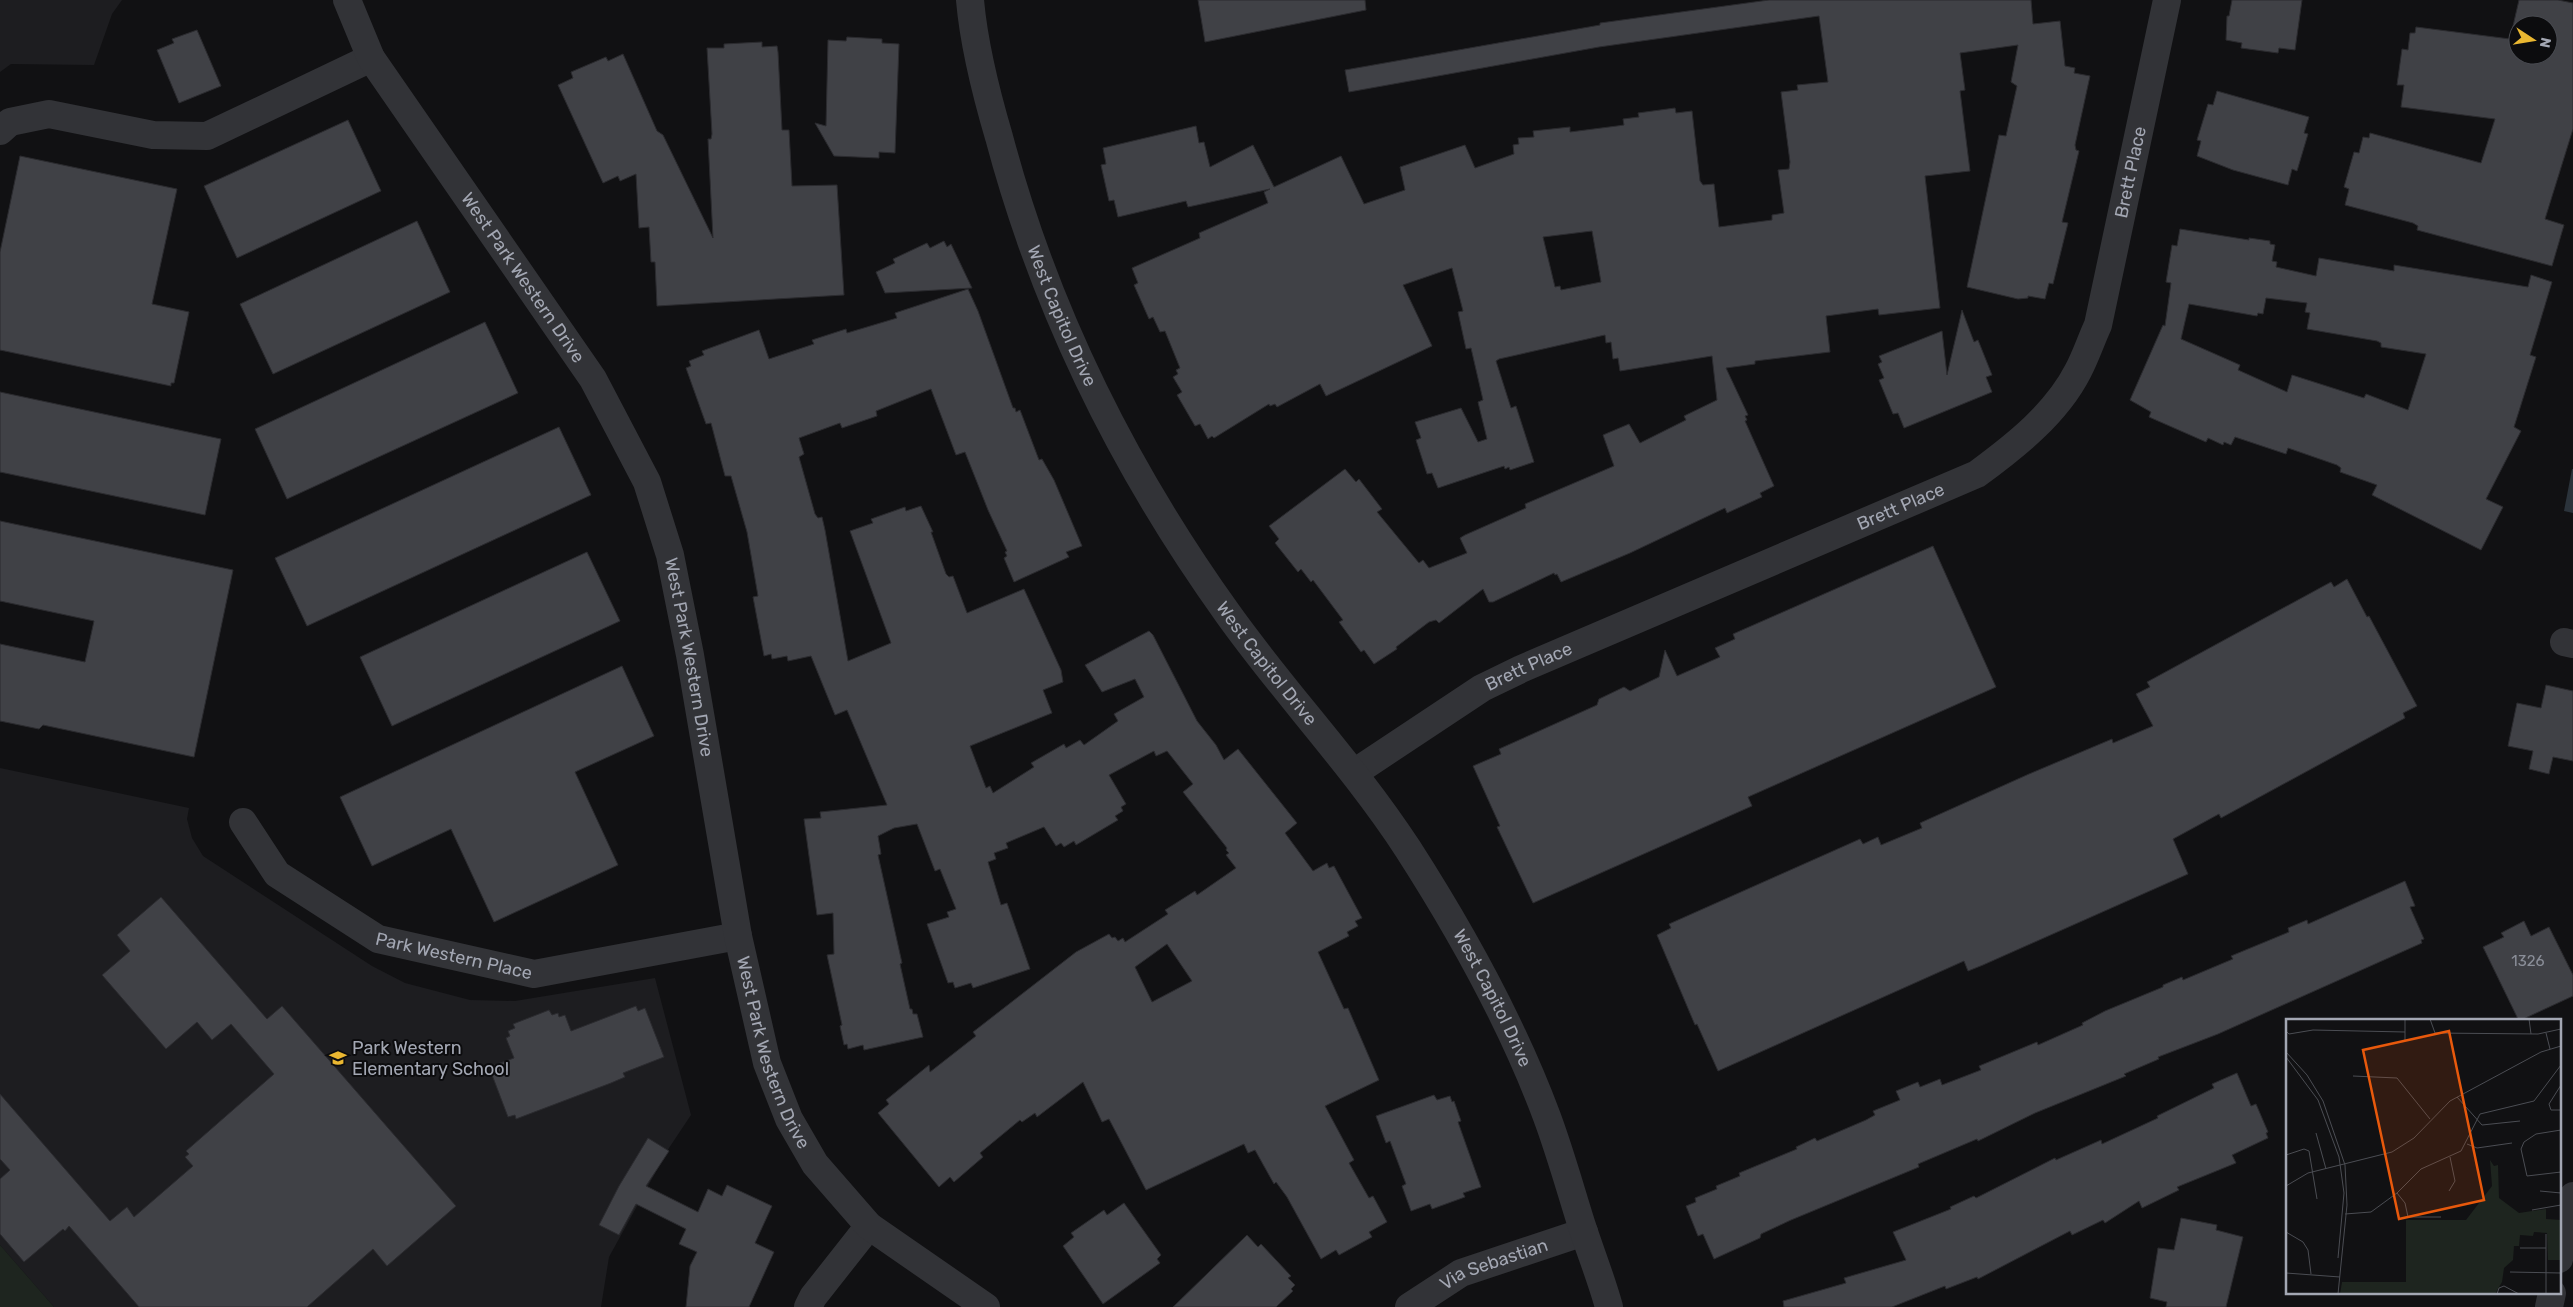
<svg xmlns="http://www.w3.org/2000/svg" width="2573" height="1307" viewBox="0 0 2573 1307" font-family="Rubik,sans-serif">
  <rect width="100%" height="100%" fill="#111113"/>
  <!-- built -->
  <path fill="#1d1d20" d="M 0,0 L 122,0 L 112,14 L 94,65 L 11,64 L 0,72 Z
    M 0,768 L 189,808 L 187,819 L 192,838 L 203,856 L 372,966 L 405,983 L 470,1000 L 515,1001 L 655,978 L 691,1115 L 669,1148 L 609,1257 L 601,1307 L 54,1307 L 0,1245 Z"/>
  <!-- green -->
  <path fill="#1e251f" d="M 0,1245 L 54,1307 L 0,1307 Z"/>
  <!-- water -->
  <path fill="#2b333b" d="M 2572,469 L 2573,469 L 2573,513 L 2564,511 Z"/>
  <!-- building -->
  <path fill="#404146" stroke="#2b2b2f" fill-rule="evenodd" d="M 1198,0 L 1365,0 L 1366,10 L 1205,42 Z
    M 1769,0 L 2031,0 L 2033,24 L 2060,21 L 2065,66 L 2075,68 L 2074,73 L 2090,76 L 2075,145 L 2076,150 L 2079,151 L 2062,222 L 2068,223 L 2053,284 L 2049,283 L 2045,299 L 2028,296 L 2028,298 L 2018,299 L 1967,287 L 1999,135 L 2006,136 L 2017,86 L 2011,82 L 2018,45 L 1960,53 L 1965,90 L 1960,91 L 1970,171 L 1925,176 L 1940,308 L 1879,315 L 1878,309 L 1826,316 L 1830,352 L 1755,361 L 1755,364 L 1726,368 L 1748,415 L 1745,416 L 1747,420 L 1745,421 L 1774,486 L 1760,493 L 1762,497 L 1727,513 L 1725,508 L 1630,553 L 1561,582 L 1557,574 L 1555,575 L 1554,573 L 1493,602 L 1489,602 L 1483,589 L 1439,623 L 1436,620 L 1429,622 L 1396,647 L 1397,649 L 1374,664 L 1364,650 L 1361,652 L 1339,622 L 1343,620 L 1313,580 L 1311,582 L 1301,569 L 1298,572 L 1275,543 L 1279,539 L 1269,526 L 1345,469 L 1356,482 L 1359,479 L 1382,509 L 1377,512 L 1419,563 L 1423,560 L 1429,568 L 1467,553 L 1460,538 L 1465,535 L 1526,508 L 1525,504 L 1614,466 L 1603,435 L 1629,424 L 1640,443 L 1686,420 L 1684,416 L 1717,400 L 1712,356 L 1620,371 L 1618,358 L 1613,359 L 1611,342 L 1606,343 L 1605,335 L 1499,359 L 1496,361 L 1511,408 L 1516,406 L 1534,462 L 1510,470 L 1509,467 L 1505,469 L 1504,466 L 1438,488 L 1432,473 L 1427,474 L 1416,440 L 1421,438 L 1415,422 L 1461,408 L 1478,442 L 1487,439 L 1478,402 L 1483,400 L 1471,348 L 1466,349 L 1458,312 L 1463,311 L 1452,268 L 1403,285 L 1432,346 L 1326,396 L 1320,384 L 1277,407 L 1275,404 L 1270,406 L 1269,404 L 1214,438 L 1212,436 L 1208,439 L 1200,424 L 1195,426 L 1177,395 L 1182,392 L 1173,377 L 1178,374 L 1176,370 L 1180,368 L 1165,331 L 1160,332 L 1153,317 L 1149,319 L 1134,285 L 1138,283 L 1132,268 L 1200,238 L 1199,233 L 1268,203 L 1264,192 L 1270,189 L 1188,207 L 1186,201 L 1118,217 L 1114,200 L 1109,201 L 1101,165 L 1106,164 L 1103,148 L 1196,126 L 1199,143 L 1204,142 L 1210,167 L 1253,145 L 1274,187 L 1341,156 L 1364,204 L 1405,190 L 1400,167 L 1465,145 L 1475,168 L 1514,154 L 1513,145 L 1519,144 L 1518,138 L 1534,137 L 1533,131 L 1570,127 L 1570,132 L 1617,126 L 1624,125 L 1623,119 L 1639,117 L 1638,113 L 1675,108 L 1676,113 L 1692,111 L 1700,181 L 1703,185 L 1714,184 L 1719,227 L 1772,220 L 1772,215 L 1784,213 L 1778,170 L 1789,169 L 1790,162 L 1781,92 L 1798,90 L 1797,85 L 1828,82 L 1819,16 L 1599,47 L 1349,92 L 1345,70 L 1600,25 L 1600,23 ZM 1592,231 L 1601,282 L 1561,290 L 1560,286 L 1555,287 L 1543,237 Z
    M 2232,0 L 2302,0 L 2295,50 L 2279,48 L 2278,53 L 2241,48 L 2242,43 L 2226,40 L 2227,16 L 2229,16 Z
    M 2519,0 L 2558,0 L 2573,3 L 2573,129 L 2545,219 L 2564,225 L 2552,266 L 2417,230 L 2418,226 L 2413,223 L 2345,205 L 2349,189 L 2344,187 L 2354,152 L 2359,153 L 2363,137 L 2369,138 L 2370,133 L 2481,163 L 2495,119 L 2401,107 L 2404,85 L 2397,85 L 2402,49 L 2408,50 L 2410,33 L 2415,33 L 2416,27 L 2510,39 ZM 2518,25 L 2548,25 L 2548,55 L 2518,55 Z
    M 197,30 L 221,86 L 179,103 L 157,50 L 174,43 L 172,39 Z
    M 847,37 L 882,39 L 882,43 L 899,44 L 895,153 L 879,152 L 879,158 L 834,156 L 815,123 L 826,126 L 828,40 L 846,41 Z
    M 762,42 L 762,47 L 777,46 L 778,52 L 782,130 L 789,130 L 792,186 L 837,185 L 844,295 L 657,306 L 655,262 L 651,262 L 649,227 L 639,228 L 636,174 L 620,181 L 618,176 L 603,183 L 558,85 L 573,78 L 571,72 L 606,57 L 608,61 L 623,54 L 657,131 L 663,135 L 713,238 L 708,139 L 711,139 L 712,134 L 707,48 L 724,48 L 724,44 Z
    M 2217,91 L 2309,117 L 2304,133 L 2308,134 L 2297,171 L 2292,169 L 2288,185 L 2233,170 L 2197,156 L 2201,141 L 2197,140 L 2208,104 L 2213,105 Z
    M 348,120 L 381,191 L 237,258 L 204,186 Z
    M 20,156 L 177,189 L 152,304 L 189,312 L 174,383 L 171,383 L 171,386 L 0,350 L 0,252 Z
    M 417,221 L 450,292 L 273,374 L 240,304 Z
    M 2180,229 L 2249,240 L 2249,238 L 2270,241 L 2270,244 L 2275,245 L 2272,261 L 2277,262 L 2276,267 L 2316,276 L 2319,258 L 2394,271 L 2394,265 L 2528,287 L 2531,275 L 2552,282 L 2530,355 L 2536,357 L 2514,427 L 2521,431 L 2486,499 L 2503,507 L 2481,550 L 2372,495 L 2377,485 L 2340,472 L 2341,468 L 2337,465 L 2288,448 L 2286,454 L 2235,437 L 2231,445 L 2224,442 L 2223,445 L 2208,438 L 2206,442 L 2149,417 L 2151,412 L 2130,400 L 2163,325 L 2165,326 L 2171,283 L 2166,282 L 2172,245 L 2177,246 ZM 2266,298 L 2307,303 L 2305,312 L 2310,313 L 2307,329 L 2377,341 L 2381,343 L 2381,347 L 2426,354 L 2408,410 L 2366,394 L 2364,398 L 2292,375 L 2287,392 L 2238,370 L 2240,365 L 2181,339 L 2189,304 L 2257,316 L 2258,313 L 2263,314 Z
    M 944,241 L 947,247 L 951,244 L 972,288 L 885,293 L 876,272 L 895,263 L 893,259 L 927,243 L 930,248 Z
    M 968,289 L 978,311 L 1013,408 L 1015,408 L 1016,412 L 1020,410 L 1039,460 L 1042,459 L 1054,480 L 1082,546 L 1066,552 L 1069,557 L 1014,582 L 1004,558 L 1007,556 L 1005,552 L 1007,551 L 988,510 L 965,452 L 956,455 L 931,389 L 876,411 L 877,416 L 842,428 L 840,423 L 799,438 L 804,454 L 799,457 L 815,514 L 818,518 L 822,517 L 825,530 L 848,661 L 891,643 L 850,531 L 873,523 L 871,519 L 905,507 L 906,511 L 921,506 L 933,532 L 931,532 L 946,574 L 949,577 L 953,576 L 967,613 L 1024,589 L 1061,670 L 1063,682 L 1043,690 L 1052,713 L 970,746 L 986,788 L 990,786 L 993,793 L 1034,767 L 1031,763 L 1064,744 L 1066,748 L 1080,740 L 1084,745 L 1118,721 L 1114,714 L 1144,697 L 1135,679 L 1102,692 L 1085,665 L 1149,631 L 1153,635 L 1197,721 L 1216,745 L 1224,760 L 1238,749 L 1297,823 L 1285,833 L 1313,871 L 1327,863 L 1329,868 L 1334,866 L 1362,918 L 1355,921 L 1358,926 L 1347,932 L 1349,936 L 1318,952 L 1344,1009 L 1348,1008 L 1379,1080 L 1325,1106 L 1354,1160 L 1349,1163 L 1369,1198 L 1373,1196 L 1387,1222 L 1369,1232 L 1372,1237 L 1339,1255 L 1336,1250 L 1321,1259 L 1287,1197 L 1276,1182 L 1274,1184 L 1255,1150 L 1248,1153 L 1244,1144 L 1146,1190 L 1109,1119 L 1102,1122 L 1083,1082 L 1037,1117 L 1035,1113 L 1022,1122 L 1020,1120 L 980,1153 L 983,1157 L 954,1182 L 950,1177 L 939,1187 L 878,1113 L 889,1104 L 886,1100 L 929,1065 L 930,1072 L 976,1036 L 973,1032 L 1076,952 L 1109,934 L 1112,938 L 1115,937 L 1118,941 L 1123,938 L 1125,942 L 1168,914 L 1165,910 L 1195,891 L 1197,895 L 1236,868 L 1226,855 L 1229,853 L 1226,850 L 1227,848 L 1183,792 L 1193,784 L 1167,751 L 1156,756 L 1154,751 L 1109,775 L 1126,804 L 1121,807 L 1123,811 L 1115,816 L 1118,820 L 1076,845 L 1074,841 L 1064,847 L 1061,843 L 1056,846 L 1044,827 L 1006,843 L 1008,848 L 994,853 L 996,859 L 988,862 L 1001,905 L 1007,903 L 1030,969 L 973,988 L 971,983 L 955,988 L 953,982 L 948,983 L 927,924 L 949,917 L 947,912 L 956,909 L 940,869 L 935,871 L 917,824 L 894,828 L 878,836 L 881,854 L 878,855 L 902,963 L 900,964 L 910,1009 L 912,1009 L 913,1014 L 917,1014 L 923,1037 L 864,1050 L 863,1045 L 848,1049 L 847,1044 L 844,1045 L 840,1026 L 842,1025 L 827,955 L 834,954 L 833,913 L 817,915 L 804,819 L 821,818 L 820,812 L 887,805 L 847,710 L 835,715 L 811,656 L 788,661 L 787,656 L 772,659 L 771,654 L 764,656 L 753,597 L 758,596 L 747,532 L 731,476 L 725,476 L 711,423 L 706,424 L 686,368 L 691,366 L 689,361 L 704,355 L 702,351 L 759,330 L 769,359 L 814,344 L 812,340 L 846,329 L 847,333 L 897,318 L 895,313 ZM 1167,944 L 1192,981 L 1152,1002 L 1135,967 Z
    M 1962,310 L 1974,342 L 1978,340 L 1992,375 L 1986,377 L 1992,392 L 1904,428 L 1898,413 L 1893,414 L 1879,380 L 1884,378 L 1878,364 L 1882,362 L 1879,356 L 1942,331 L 1947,375 Z
    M 485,322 L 518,393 L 287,499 L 255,429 Z
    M 0,392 L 221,439 L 205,515 L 0,472 Z
    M 559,427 L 591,495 L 307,626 L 275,558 Z
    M 0,521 L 233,570 L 194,757 L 43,725 L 39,729 L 0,721 L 0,644 L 85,662 L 94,621 L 0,601 Z
    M 1933,546 L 1996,687 L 1748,797 L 1752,806 L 1533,903 L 1497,827 L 1500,826 L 1473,766 L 1501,754 L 1499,749 L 1597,705 L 1599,699 L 1624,687 L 1630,691 L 1659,677 L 1665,650 L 1677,676 L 1720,657 L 1715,648 L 1735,639 L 1733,634 Z
    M 587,552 L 620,621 L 392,726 L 360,657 Z
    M 2347,579 L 2367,617 L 2369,616 L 2417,706 L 2403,713 L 2405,718 L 2221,818 L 2219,814 L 2173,839 L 2188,874 L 1983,965 L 1968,971 L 1964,961 L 1718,1071 L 1697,1024 L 1695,1025 L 1657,935 L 1671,928 L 1669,924 L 1860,839 L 1863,844 L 1878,837 L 1881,845 L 1922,828 L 1920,823 L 2029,774 L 2112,739 L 2113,743 L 2153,726 L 2136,694 L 2150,687 L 2147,682 L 2331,582 L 2334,587 Z
    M 622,666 L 654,736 L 575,772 L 618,865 L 494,922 L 451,829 L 372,866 L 340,797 Z
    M 2546,685 L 2573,691 L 2573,761 L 2553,757 L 2549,774 L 2529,769 L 2533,751 L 2508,746 L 2517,703 L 2541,708 Z
    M 2405,881 L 2415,906 L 2410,907 L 2424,939 L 2421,940 L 2422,943 L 2218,1034 L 2158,1057 L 2159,1059 L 2124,1074 L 2126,1076 L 2035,1113 L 1978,1141 L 1977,1139 L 1918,1164 L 1919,1167 L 1791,1220 L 1761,1234 L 1760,1238 L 1714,1259 L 1703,1234 L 1698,1236 L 1686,1206 L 1696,1202 L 1695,1198 L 1717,1189 L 1716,1186 L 1740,1176 L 1739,1173 L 1797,1149 L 1796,1147 L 1815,1138 L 1817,1141 L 1866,1120 L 1875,1115 L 1873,1111 L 1900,1100 L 1896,1091 L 1918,1082 L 1920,1087 L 1940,1079 L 1942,1085 L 1981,1070 L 1979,1066 L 2037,1042 L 2038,1045 L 2083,1025 L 2082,1023 L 2105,1011 L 2163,987 L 2163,985 L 2182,977 L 2183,980 L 2233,959 L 2231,956 L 2289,932 L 2288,928 L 2307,920 L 2308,924 Z
    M 161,897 L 267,1019 L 282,1006 L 456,1206 L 387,1266 L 373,1249 L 307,1307 L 139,1307 L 69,1226 L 65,1231 L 63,1229 L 24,1262 L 0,1234 L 0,1179 L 10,1170 L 0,1159 L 0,1094 L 110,1221 L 127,1207 L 134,1217 L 193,1166 L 185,1157 L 189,1154 L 186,1151 L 274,1074 L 231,1024 L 212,1040 L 197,1022 L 166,1049 L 102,975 L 130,951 L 117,935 Z
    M 2524,921 L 2531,936 L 2549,927 L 2573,975 L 2573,996 L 2519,1021 L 2483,947 L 2504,937 L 2501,933 Z
    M 636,1006 L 638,1011 L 645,1008 L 664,1057 L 623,1073 L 625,1077 L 611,1083 L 516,1119 L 515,1115 L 508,1117 L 489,1067 L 514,1058 L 506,1038 L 510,1036 L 508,1031 L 515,1028 L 513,1024 L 549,1010 L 552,1015 L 558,1013 L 559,1017 L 565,1015 L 571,1031 Z
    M 2237,1073 L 2251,1106 L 2256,1104 L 2268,1132 L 2266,1133 L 2268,1138 L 2232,1155 L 2236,1163 L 2177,1187 L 2179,1190 L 2142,1208 L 2139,1201 L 2105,1223 L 2103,1220 L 2072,1235 L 2070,1231 L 1978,1279 L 1977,1277 L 1946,1289 L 1945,1286 L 1892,1307 L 1784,1307 L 1783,1301 L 1846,1283 L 1844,1278 L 1906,1260 L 1893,1232 L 1951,1209 L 1950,1207 L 1974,1196 L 1976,1198 L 2055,1158 L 2056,1160 L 2101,1140 L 2102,1144 L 2158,1118 L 2157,1116 L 2214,1088 L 2212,1084 Z
    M 1434,1095 L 1437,1100 L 1450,1096 L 1452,1102 L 1454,1101 L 1461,1121 L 1458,1122 L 1481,1187 L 1463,1193 L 1465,1197 L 1432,1209 L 1430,1204 L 1411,1211 L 1402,1186 L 1406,1184 L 1390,1141 L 1386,1143 L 1376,1116 Z
    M 648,1138 L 669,1151 L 646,1186 L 698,1212 L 708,1189 L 722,1196 L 727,1185 L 772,1206 L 755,1243 L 774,1252 L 749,1307 L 686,1307 L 690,1266 L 697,1252 L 679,1244 L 686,1229 L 636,1204 L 619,1235 L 599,1225 L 619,1186 Z
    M 1124,1203 L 1161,1255 L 1157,1259 L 1160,1263 L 1103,1304 L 1063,1246 L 1074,1237 L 1071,1233 L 1104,1210 L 1107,1215 Z
    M 2181,1218 L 2217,1225 L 2216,1230 L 2243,1237 L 2226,1307 L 2166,1307 L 2167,1302 L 2150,1298 L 2158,1248 L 2174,1250 Z
    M 1247,1235 L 1258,1247 L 1261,1244 L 1291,1276 L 1288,1278 L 1295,1285 L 1291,1289 L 1293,1291 L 1276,1307 L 1173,1307 Z"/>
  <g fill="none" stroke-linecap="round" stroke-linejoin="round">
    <!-- minor -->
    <g stroke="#323337" stroke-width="28">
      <path d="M 0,131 L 10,122 L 49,114 L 153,135 L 207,136 L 371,58"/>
      <path d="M 2564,642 L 2573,644"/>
      <path id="s1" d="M 1354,773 L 1482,688 L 1521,669 L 1977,474 C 2015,446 2056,414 2078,371 C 2086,356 2091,340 2098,325 L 2167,0"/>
      <path id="s2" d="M 243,822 L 277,874 L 378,939 L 534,974 L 738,936"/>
      <path d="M 2559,1259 L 2573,1196"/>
      <path d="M 808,1307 L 813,1297 L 869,1226"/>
      <path id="s3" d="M 1409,1307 L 1461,1273 L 1584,1232"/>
      <path d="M 2549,1307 L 2552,1293"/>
    </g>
    <!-- tertiary -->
    <g stroke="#323337" stroke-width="28">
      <path id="s4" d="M 347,0 L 371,58 L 593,379 L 647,482 L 670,555 L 690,655 L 738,936 L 767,1063 L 789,1119 L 815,1164 L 869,1226 L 986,1307"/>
      <path id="s5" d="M 970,0 C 974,46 986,93 999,137 C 1045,310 1124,469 1228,614 C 1285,694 1354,766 1408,849 C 1462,933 1512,1023 1547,1117 C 1560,1152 1570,1188 1581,1223 C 1590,1251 1601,1278 1609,1307"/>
    </g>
  </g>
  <!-- icons -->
  <defs>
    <g id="school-bare" transform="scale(1.35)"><path d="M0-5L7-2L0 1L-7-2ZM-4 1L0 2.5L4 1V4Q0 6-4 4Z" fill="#eab731" stroke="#0c0c0e" stroke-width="2.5" paint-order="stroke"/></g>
  </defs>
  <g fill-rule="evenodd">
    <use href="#school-bare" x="338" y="1058"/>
  </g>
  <g text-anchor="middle" stroke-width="4" stroke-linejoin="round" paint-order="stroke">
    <!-- number labels -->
    <g font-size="15" fill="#8a8e98">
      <text x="2528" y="966">1326</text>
    </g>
    <!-- street labels -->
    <g font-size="18" fill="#a3a7b3" stroke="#0c0c0e">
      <text dy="6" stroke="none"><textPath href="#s1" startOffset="1045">Brett Place</textPath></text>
      <text dy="6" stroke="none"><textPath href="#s4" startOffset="330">West Park Western Drive</textPath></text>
      <text dy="6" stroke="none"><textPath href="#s5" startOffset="330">West Capitol Drive</textPath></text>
      <text dy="6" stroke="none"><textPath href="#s1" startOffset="610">Brett Place</textPath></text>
      <text dy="6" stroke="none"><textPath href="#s4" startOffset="750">West Park Western Drive</textPath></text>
      <text dy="6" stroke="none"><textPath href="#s5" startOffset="735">West Capitol Drive</textPath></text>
      <text dy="6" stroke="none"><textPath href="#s1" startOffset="205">Brett Place</textPath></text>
      <text dy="6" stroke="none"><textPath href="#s2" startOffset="260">Park Western Place</textPath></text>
      <text dy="6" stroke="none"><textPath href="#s5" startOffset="1140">West Capitol Drive</textPath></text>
      <text dy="6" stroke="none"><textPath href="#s4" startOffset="1155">West Park Western Drive</textPath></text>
      <text dy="6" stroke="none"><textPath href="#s3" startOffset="96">Via Sebastian</textPath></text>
    </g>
    <!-- poi labels -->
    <g font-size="18" fill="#a3a7b3" stroke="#0c0c0e" text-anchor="start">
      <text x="352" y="1054">Park Western<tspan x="352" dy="21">Elementary School</tspan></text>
    </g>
  </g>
  <!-- overview -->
  <g transform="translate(2286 1019)">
    <rect width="275" height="275" fill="#111113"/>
    <path d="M 204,141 L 208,147 L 212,146 L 213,179 L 233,194 L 260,190 L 260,200 L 275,201 L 275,241 L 262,241 L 261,214 L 248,213 L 247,217 L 234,216 L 233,227 L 228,227 L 227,241 L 218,249 L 216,263 L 209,275 L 54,275 L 56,263 L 120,263 L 120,201 L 180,201 L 206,167 Z" fill="#1e251f"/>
    <path fill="none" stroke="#4b4d53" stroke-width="1" d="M 119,0 L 119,22M 144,0 L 149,14 L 252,15 L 275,10M 243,0 L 245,15M 0,12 L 3,15 L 27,11 L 119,13M 260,14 L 264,30M 0,33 L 21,56 L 37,82 L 59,146 L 61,186 L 52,275M 0,38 L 32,81 L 53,138 L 58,174 L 52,239M 67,57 L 111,59 L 144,100M 275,66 L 263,85 L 265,91 L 275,91M 171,78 L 196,106 L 234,102M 275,111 L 250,115 L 238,123 L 235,130 L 241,157 L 275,153M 30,114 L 40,150M 181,125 L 191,129 L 226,124M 0,136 L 18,130 L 23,132 L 31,180M 0,167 L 22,154 L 106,133 L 128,119 L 164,82 L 255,33 L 275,27M 163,172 L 169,162 L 164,138M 254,172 L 275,174M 111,174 L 119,184 L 122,198 L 155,198M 246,191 L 275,186M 59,195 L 85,193 L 111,174 L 135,150 L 175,132 L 194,95 L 248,82 L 275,46M 0,213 L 17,223 L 22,231 L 25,255M 234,229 L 260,229M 224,253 L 275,254M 0,254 L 54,258M 211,275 L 213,269 L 218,267 L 233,275M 260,275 L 260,215"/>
    <path fill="#e8590c" fill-opacity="0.15" stroke="#e8590c" stroke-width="2.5" d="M 163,12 L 198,181 L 113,200 L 77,31 Z"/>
    <rect width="275" height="275" fill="none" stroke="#a3a7b3" stroke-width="2.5"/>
  </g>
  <!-- north arrow -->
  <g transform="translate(2533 40) rotate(102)"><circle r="24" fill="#0c0c0e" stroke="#484a50"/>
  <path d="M0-4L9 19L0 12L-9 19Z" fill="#eab731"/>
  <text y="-8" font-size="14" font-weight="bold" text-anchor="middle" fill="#a3a7b3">N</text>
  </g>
</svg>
